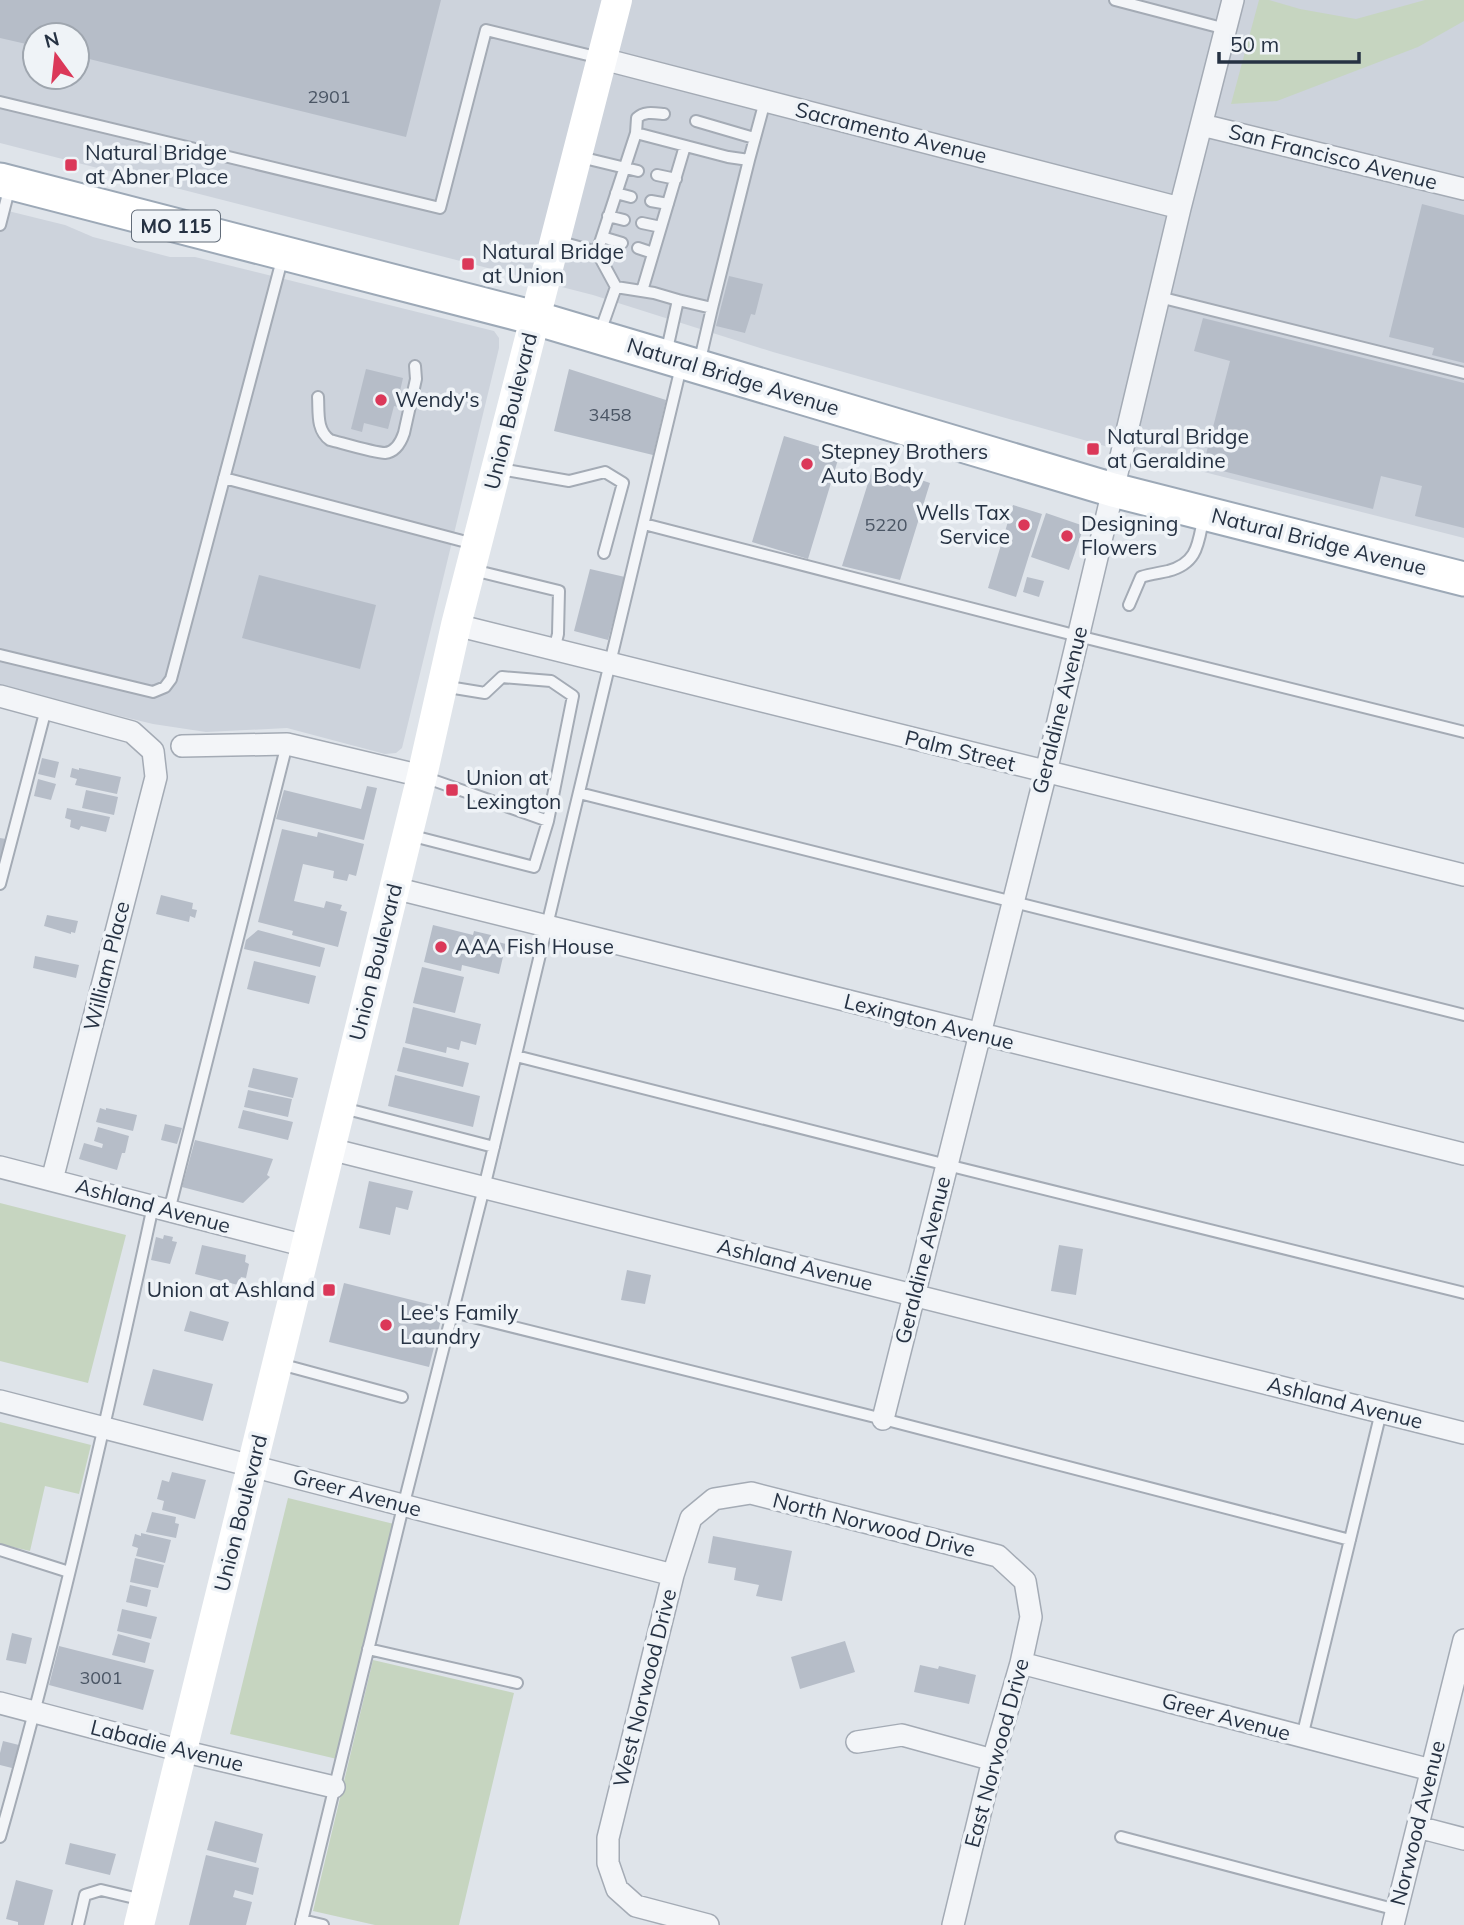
<svg xmlns="http://www.w3.org/2000/svg" width="1464" height="1925" viewBox="0 0 1464 1925" font-family="Mulish,sans-serif">
  <rect width="100%" height="100%" fill="#dfe4ea"/>
  <!-- built -->
  <path fill="#cdd3dc" fill-rule="evenodd" d="M 0,0 L 1464,0 L 1464,538 L 1133,454 L 773,352 L 593,295 L 0,143 ZM 35,35 L 77,35 L 77,77 L 35,77 Z
    M 0,209 L 65,225 L 93,237 L 170,257 L 195,257 L 494,331 L 499,338 L 499,348 L 402,748 L 396,753 L 385,754 L 287,728 L 206,732 L 153,724 L 0,687 Z"/>
  <!-- green -->
  <path fill="#c6d5c0" d="M 1259,0 L 1269,0 L 1300,9 L 1356,19 L 1425,0 L 1464,0 L 1464,21 L 1418,47 L 1277,101 L 1231,104 Z
    M 0,1203 L 126,1235 L 88,1383 L 0,1361 Z
    M 0,1422 L 91,1445 L 79,1494 L 45,1486 L 30,1551 L 0,1544 Z
    M 288,1498 L 394,1524 L 337,1759 L 230,1734 Z
    M 373,1660 L 514,1693 L 459,1925 L 375,1925 L 313,1911 Z"/>
  <!-- building -->
  <path fill="#b6bdc8" d="M 0,0 L 441,0 L 406,137 L 77,56 L 77,35 L 35,35 L 35,46 L 0,38 Z
    M 1422,204 L 1464,215 L 1464,363 L 1432,355 L 1434,348 L 1389,337 Z
    M 729,276 L 763,284 L 755,315 L 751,314 L 745,333 L 716,326 Z
    M 1203,318 L 1464,383 L 1464,528 L 1415,516 L 1422,486 L 1381,476 L 1373,509 L 1203,466 L 1230,361 L 1194,351 Z
    M 366,369 L 403,378 L 400,391 L 405,394 L 402,408 L 394,406 L 388,429 L 364,423 L 362,432 L 351,429 Z
    M 569,369 L 666,400 L 653,455 L 554,431 Z
    M 784,436 L 840,453 L 808,559 L 752,542 Z
    M 874,464 L 930,483 L 900,580 L 842,566 Z
    M 1013,505 L 1042,514 L 1016,597 L 988,588 Z
    M 1046,513 L 1084,526 L 1069,570 L 1031,557 Z
    M 590,569 L 625,577 L 608,640 L 574,631 Z
    M 259,575 L 376,605 L 360,669 L 242,638 Z
    M 1027,577 L 1044,581 L 1039,597 L 1023,592 Z
    M 42,758 L 59,762 L 55,778 L 38,774 Z
    M 72,768 L 79,770 L 79,768 L 121,777 L 117,794 L 75,785 L 77,779 L 70,777 Z
    M 38,779 L 56,784 L 51,800 L 34,796 Z
    M 367,786 L 377,788 L 364,840 L 276,819 L 284,790 L 361,809 Z
    M 86,790 L 118,797 L 114,815 L 82,808 Z
    M 67,808 L 110,817 L 106,832 L 81,826 L 79,830 L 70,827 L 71,820 L 65,818 Z
    M 282,829 L 317,837 L 318,832 L 364,844 L 356,876 L 349,874 L 347,881 L 333,878 L 334,871 L 303,864 L 294,901 L 324,908 L 326,901 L 342,905 L 340,910 L 347,912 L 338,947 L 292,935 L 293,931 L 258,922 Z
    M 0,838 L 6,839 L 1,862 L 0,862 Z
    M 161,895 L 193,903 L 192,909 L 197,910 L 195,918 L 190,916 L 189,922 L 156,914 Z
    M 47,915 L 78,921 L 75,933 L 71,932 L 71,934 L 44,926 Z
    M 433,925 L 473,935 L 474,931 L 491,935 L 490,940 L 506,944 L 499,974 L 462,965 L 461,971 L 424,962 Z
    M 258,930 L 325,948 L 320,967 L 244,949 L 246,940 Z
    M 35,956 L 79,965 L 76,978 L 33,968 Z
    M 254,961 L 316,976 L 309,1004 L 247,989 Z
    M 422,967 L 464,977 L 455,1013 L 413,1003 Z
    M 413,1007 L 481,1024 L 476,1045 L 461,1041 L 459,1050 L 447,1047 L 446,1053 L 405,1043 Z
    M 403,1047 L 469,1063 L 463,1087 L 397,1071 Z
    M 253,1068 L 298,1078 L 293,1098 L 248,1087 Z
    M 395,1075 L 480,1096 L 473,1127 L 388,1106 Z
    M 248,1090 L 292,1099 L 288,1117 L 244,1107 Z
    M 100,1108 L 106,1110 L 106,1108 L 137,1115 L 133,1131 L 96,1122 Z
    M 243,1110 L 293,1122 L 288,1140 L 238,1128 Z
    M 165,1124 L 182,1128 L 177,1144 L 161,1140 Z
    M 98,1127 L 129,1136 L 125,1153 L 122,1153 L 117,1170 L 79,1159 L 84,1143 L 102,1148 L 103,1144 L 94,1141 Z
    M 195,1140 L 273,1159 L 267,1175 L 270,1177 L 243,1203 L 182,1187 Z
    M 369,1181 L 413,1191 L 408,1210 L 396,1207 L 390,1235 L 359,1228 Z
    M 164,1235 L 173,1237 L 172,1241 L 177,1242 L 170,1264 L 151,1260 L 156,1237 L 163,1239 Z
    M 202,1245 L 246,1255 L 245,1262 L 249,1264 L 246,1278 L 241,1277 L 238,1285 L 195,1274 Z
    M 1059,1245 L 1083,1249 L 1076,1295 L 1051,1291 Z
    M 627,1270 L 651,1275 L 645,1304 L 621,1300 Z
    M 344,1283 L 444,1308 L 429,1367 L 329,1342 Z
    M 190,1311 L 229,1322 L 223,1341 L 184,1331 Z
    M 153,1369 L 213,1384 L 203,1421 L 143,1405 Z
    M 172,1472 L 206,1480 L 195,1519 L 162,1510 L 164,1501 L 157,1499 L 162,1480 L 169,1482 Z
    M 152,1512 L 176,1517 L 175,1523 L 179,1524 L 176,1538 L 146,1532 Z
    M 141,1533 L 171,1540 L 165,1563 L 136,1556 L 138,1548 L 132,1546 L 135,1534 L 141,1536 Z
    M 713,1536 L 792,1551 L 782,1601 L 756,1596 L 759,1585 L 734,1580 L 736,1568 L 708,1563 Z
    M 135,1558 L 164,1565 L 158,1588 L 130,1582 Z
    M 130,1585 L 151,1590 L 147,1607 L 126,1602 Z
    M 122,1609 L 157,1617 L 151,1639 L 117,1631 Z
    M 12,1633 L 32,1638 L 26,1664 L 6,1660 Z
    M 118,1634 L 150,1643 L 145,1663 L 112,1655 Z
    M 845,1641 L 855,1672 L 800,1689 L 791,1657 Z
    M 59,1646 L 154,1670 L 143,1710 L 49,1685 Z
    M 920,1665 L 938,1669 L 939,1666 L 976,1675 L 969,1704 L 914,1692 Z
    M 3,1741 L 19,1745 L 12,1768 L 0,1765 L 0,1753 Z
    M 215,1821 L 263,1834 L 256,1863 L 207,1850 Z
    M 70,1843 L 116,1854 L 110,1875 L 65,1864 Z
    M 206,1855 L 259,1868 L 253,1895 L 235,1890 L 233,1897 L 252,1902 L 246,1925 L 189,1925 Z
    M 16,1880 L 53,1890 L 44,1925 L 18,1925 L 18,1922 L 6,1919 Z"/>
  <g fill="none" stroke-linecap="round" stroke-linejoin="round">
    <!-- lane casing -->
    <g stroke="#a4abb5" stroke-width="14">
      <path id="lane" d="M 1115,0 L 1226,29
        M 0,102 L 440,208 L 486,30 L 600,58
        M 696,121 L 754,138
        M 636,133 L 637,118 C 644,111 654,113 664,114
        M 580,157 L 638,171
        M 657,175 L 676,179
        M 616,193 L 631,197
        M 651,201 L 668,204
        M 608,216 L 624,220
        M 642,223 L 661,227
        M 0,225 L 10,186
        M 602,237 L 622,243
        M 557,241 L 597,252 L 616,287
        M 638,248 L 653,253
        M 597,252 L 636,133 L 728,157 L 749,160 L 765,101
        M 642,291 L 685,146
        M 1159,297 L 1464,373
        M 678,300 L 712,308 L 699,364
        M 712,308 L 749,160
        M 599,335 L 616,287 L 654,293 L 678,300 L 666,354
        M 318,397 C 319,412 316,430 330,440 C 342,443 375,453 385,453 C 395,452 401,442 404,433 L 416,379 L 415,366
        M 500,469 L 569,481 L 605,472 L 623,483 L 604,553
        M 224,478 L 474,544
        M 644,524 L 1078,636 L 1464,732
        M 473,570 L 559,591 L 558,634 L 554,650
        M 1129,605 L 1141,577 C 1150,574 1159,573 1168,571 C 1199,563 1198,542 1204,515
        M 0,655 L 153,692 L 165,687 L 171,679 L 283,256
        M 442,686 L 485,693 L 502,677 L 551,681 L 573,696 L 548,821
        M 579,793 L 1464,1015
        M 409,835 L 534,867 L 548,821 L 424,777
        M 0,884 L 46,709
        M 516,1056 L 947,1165 L 1464,1293
        M 343,1108 L 494,1147
        M 169,1211 L 287,744
        M 453,1312 L 883,1419 L 1350,1540
        M 280,1364 L 402,1397
        M 0,1550 L 69,1572
        M 368,1649 L 517,1683
        M 1302,1737 L 1381,1412
        M 0,1837 C 59,1629 107,1418 153,1206
        M 1121,1837 L 1397,1910
        M 302,1920 L 323,1925
        M 78,1925 L 85,1895 L 101,1890 L 143,1900
        M 301,1925 L 403,1507 L 484,1188 L 681,367"/>
    </g>
    <!-- street casing -->
    <g stroke="#a4abb5" stroke-width="24">
      <path id="street" d="M 603,59 L 1180,208
        M 1202,125 L 1464,189
        M 456,625 L 1464,875
        M 0,696 L 132,732 L 153,751 L 156,777 L 52,1180
        M 182,746 L 287,744 L 422,776
        M 394,888 L 1464,1154
        M 330,1149 L 1464,1433
        M 0,1167 L 306,1246
        M 0,1401 C 225,1458 448,1518 673,1575
        M 883,1419 L 1046,772 L 1180,208 L 1233,0
        M 1021,1663 L 1431,1770
        M 0,1703 L 182,1751 L 334,1787
        M 857,1742 L 902,1735 L 993,1760
        M 1418,1827 L 1464,1839
        M 708,1925 L 636,1906 L 617,1889 L 608,1863 L 608,1838 L 673,1575 L 691,1518 L 714,1499 L 751,1493 L 998,1556 L 1025,1581 L 1031,1617 L 1021,1663 L 993,1760 L 953,1925
        M 1393,1925 L 1464,1640"/>
    </g>
    <!-- primary casing -->
    <g stroke="#9da9b7" stroke-width="37">
      <path id="primary" d="M 0,180 L 535,318 L 1113,490 L 1464,579"/>
    </g>
    <!-- lane -->
    <use href="#lane" stroke="#f3f5f8" stroke-width="10"/>
    <!-- street -->
    <use href="#street" stroke="#f3f5f8" stroke-width="21"/>
    <!-- secondary -->
    <path stroke="#fff" stroke-width="30" d="M 139,1925 L 422,776 L 456,625 L 617,0"/>
    <!-- primary -->
    <use href="#primary" stroke="#fff" stroke-width="33"/>
  </g>
  <!-- markers -->
  <g fill="#db3859" stroke="#eff3f7" stroke-width="2.5">
    <rect x="64" y="158" width="14" height="14" rx="3.5"/>
    <rect x="461" y="257" width="14" height="14" rx="3.5"/>
    <circle cx="381" cy="400" r="7"/>
    <rect x="1086" y="442" width="14" height="14" rx="3.5"/>
    <circle cx="807" cy="464" r="7"/>
    <circle cx="1024" cy="525" r="7"/>
    <circle cx="1067" cy="536" r="7"/>
    <rect x="445" y="783" width="14" height="14" rx="3.5"/>
    <circle cx="441" cy="947" r="7"/>
    <rect x="322" y="1283" width="14" height="14" rx="3.5"/>
    <circle cx="386" cy="1325" r="7"/>
  </g>
  <g text-anchor="middle" stroke-width="7" stroke-linejoin="round" paint-order="stroke">
    <!-- number labels -->
    <g font-size="18" fill="#4a5564">
      <text x="329" y="103">2901</text>
      <text x="610" y="421">3458</text>
      <text x="886" y="531">5220</text>
      <text x="101" y="1684">3001</text>
    </g>
    <!-- shield labels -->
    <rect fill="#eff3f7" stroke="#626c79" stroke-width="2" x="132" y="210.5" width="88" height="31" rx="5"/>
    <g font-size="19" font-weight="bold" fill="#263243">
      <text x="176" y="233">MO 115</text>
    </g>
    <!-- street labels -->
    <g font-size="21" fill="#263243" stroke="#eff3f7">
      <text transform="translate(891 133) rotate(14)" y="7">Sacramento Avenue</text>
      <text transform="translate(1333 157) rotate(14)" y="7">San Francisco Avenue</text>
      <text transform="translate(733 377) rotate(17)" y="7">Natural Bridge Avenue</text>
      <text transform="translate(511 411) rotate(-76)" y="7">Union Boulevard</text>
      <text transform="translate(1319 542) rotate(14)" y="7">Natural Bridge Avenue</text>
      <text transform="translate(1060 710) rotate(-76)" y="7">Geraldine Avenue</text>
      <text transform="translate(960 751) rotate(14)" y="7">Palm Street</text>
      <text transform="translate(376 962) rotate(-76)" y="7">Union Boulevard</text>
      <text transform="translate(107 966) rotate(-76)" y="7">William Place</text>
      <text transform="translate(929 1022) rotate(14)" y="7">Lexington Avenue</text>
      <text transform="translate(153 1206) rotate(15)" y="7">Ashland Avenue</text>
      <text transform="translate(923 1260) rotate(-76)" y="7">Geraldine Avenue</text>
      <text transform="translate(795 1265) rotate(14)" y="7">Ashland Avenue</text>
      <text transform="translate(1345 1403) rotate(14)" y="7">Ashland Avenue</text>
      <text transform="translate(357 1493) rotate(15)" y="7">Greer Avenue</text>
      <text transform="translate(241 1513) rotate(-76)" y="7">Union Boulevard</text>
      <text transform="translate(874 1525) rotate(14)" y="7">North Norwood Drive</text>
      <text transform="translate(645 1688) rotate(-76)" y="7">West Norwood Drive</text>
      <text transform="translate(1226 1717) rotate(15)" y="7">Greer Avenue</text>
      <text transform="translate(167 1746) rotate(14)" y="7">Labadie Avenue</text>
      <text transform="translate(997 1753) rotate(-75)" y="7">East Norwood Drive</text>
      <text transform="translate(1418 1823) rotate(-76)" y="7">Norwood Avenue</text>
    </g>
    <!-- poi labels -->
    <g font-size="21" fill="#263243" stroke="#eff3f7" text-anchor="start">
      <text x="85" y="160">Natural Bridge<tspan x="85" dy="24">at Abner Place</tspan></text>
      <text x="482" y="259">Natural Bridge<tspan x="482" dy="24">at Union</tspan></text>
      <text x="395" y="407">Wendy's</text>
      <text x="1107" y="444">Natural Bridge<tspan x="1107" dy="24">at Geraldine</tspan></text>
      <text x="821" y="459">Stepney Brothers<tspan x="821" dy="24">Auto Body</tspan></text>
      <text x="1010" y="520" text-anchor="end">Wells Tax<tspan x="1010" dy="24">Service</tspan></text>
      <text x="1081" y="531">Designing<tspan x="1081" dy="24">Flowers</tspan></text>
      <text x="466" y="785">Union at<tspan x="466" dy="24">Lexington</tspan></text>
      <text x="455" y="954">AAA Fish House</text>
      <text x="315" y="1297" text-anchor="end">Union at Ashland</text>
      <text x="400" y="1320">Lee's Family<tspan x="400" dy="24">Laundry</tspan></text>
    </g>
  </g>
  <!-- north arrow -->
  <g transform="translate(56 56) rotate(345)"><circle r="33" fill="#eff3f7" stroke="#9fa6af" stroke-width="2"/>
  <path d="M0-5L12 26L0 18L-12 26Z" fill="#db3859"/>
  <text y="-10" font-size="19" font-weight="bold" text-anchor="middle" fill="#263243">N</text>
  </g>
  <!-- scale -->
  <path d="M1219 52v10h140v-10" fill="none" stroke="#263243" stroke-width="3.5"/>
  <text x="1230" y="52" font-size="21" fill="#263243" stroke="#eff3f7" stroke-width="5" paint-order="stroke">50 m</text>
</svg>
